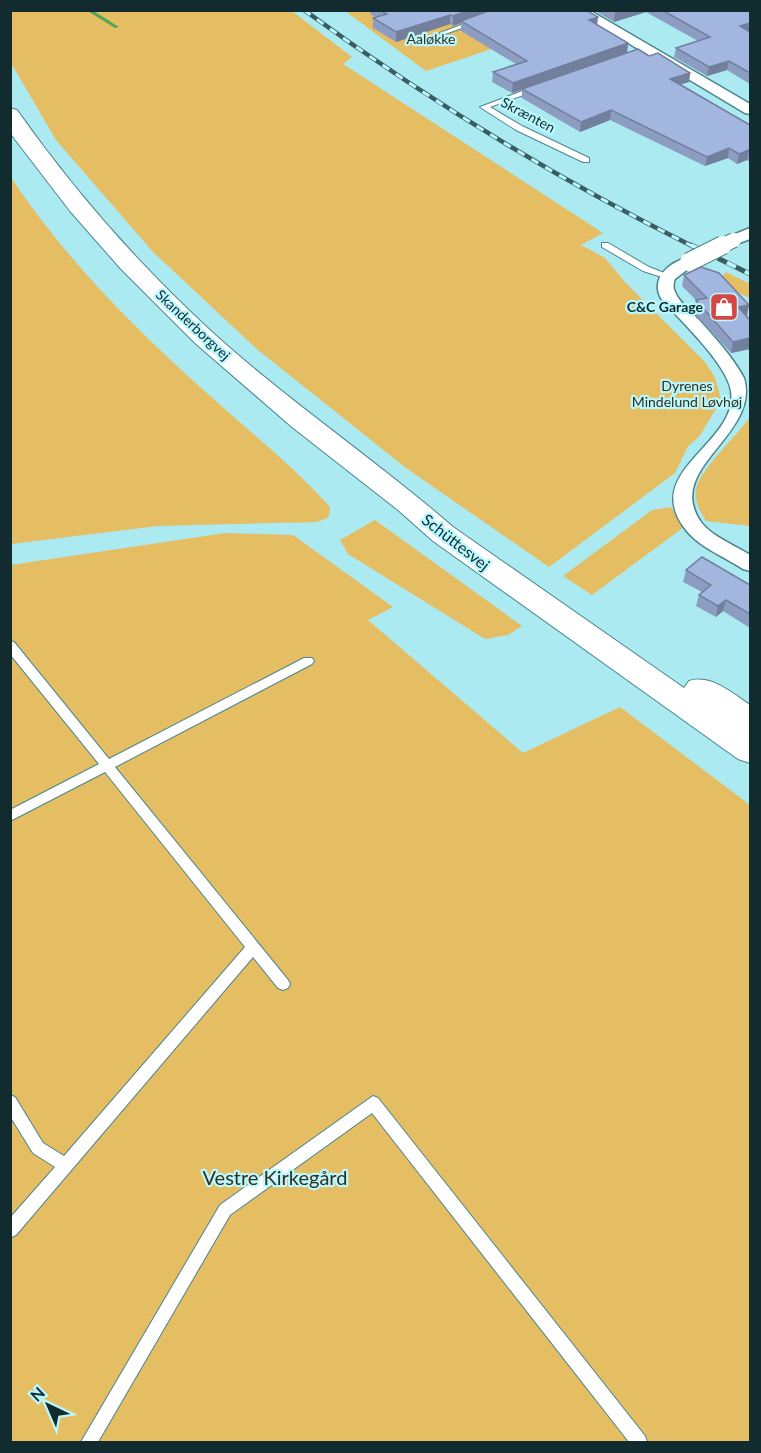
<svg xmlns="http://www.w3.org/2000/svg" width="761" height="1453" viewBox="0 0 761 1453" font-family="Lato,sans-serif">
  <rect width="100%" height="100%" fill="#aceaf2"/>
  <!-- green -->
  <path fill="#e5bd62" d="M 574,10 L 580,19 L 426,71 L 345,11 Z
    M 10,11 L 292,11 L 352,57 L 343,64 L 603,233 L 581,245 L 605,258 L 624,281 L 705,362 L 715,377 L 721,400 L 699,437 L 688,446 L 675,473 L 549,567 L 406,468 L 258,350 L 153,252 L 56,140 L 11,63 Z
    M 10,176 C 65,259 135,329 209,395 C 250,432 293,466 330,507 L 329,517 L 317,522 L 158,526 L 11,544 Z
    M 726,272 L 750,284 L 750,298 L 736,292 L 720,279 Z
    M 750,417 L 750,526 L 706,521 C 700,511 694,501 696,489 C 700,469 737,436 750,417 Z
    M 671,507 L 684,527 L 592,595 L 563,576 L 652,510 Z
    M 375,520 L 522,626 L 508,635 L 485,639 L 348,554 L 340,540 Z
    M 225,533 L 293,535 L 393,607 L 368,620 L 523,753 L 620,707 L 750,805 L 750,1442 L 11,1442 L 11,565 Z"/>
  <g fill="none" stroke-linecap="round" stroke-linejoin="round">
    <!-- stream -->
    <path fill="#50a658" fill-rule="evenodd" d="M 86,10 L 92,10 L 119,27 L 115,28 Z"/>
    <!-- service casing -->
    <g stroke="#4a868d" stroke-width="2">
      <path id="service" d="M 474,20 L 477,22 L 476,23 L 445,34 L 440,33 Z
        M 533,87 L 540,89 L 490,107 L 522,126 L 589,158 L 589,162 L 583,162 L 516,130 L 480,107 Z
        M 602,243 L 608,243 L 649,267 L 672,276 L 668,279 L 643,271 L 602,247 Z
        M 10,641 L 14,642 L 109,759 L 304,658 L 312,658 L 314,661 L 312,664 L 115,767 L 288,980 L 290,984 L 288,988 L 283,990 L 278,988 L 253,957 L 16,1235 L 10,1238 L 10,1218 L 55,1167 L 33,1153 L 10,1116 L 10,1095 L 15,1097 L 43,1143 L 64,1156 L 245,947 L 105,772 L 10,821 L 10,810 L 99,764 L 10,654 Z
        M 373,1096 L 378,1098 L 645,1436 L 647,1442 L 629,1442 L 372,1113 L 230,1215 L 98,1442 L 81,1442 L 220,1205 Z"/>
    </g>
    <!-- minor casing -->
    <g stroke="#4a868d" stroke-width="3">
      <path id="minor" d="M 573,10 L 589,10 L 750,104 L 750,114 L 745,113 Z
        M 750,228 L 750,239 L 734,245 L 726,240 L 728,237 Z
        M 689,257 L 697,262 L 675,279 C 673,284 673,288 675,292 C 679,302 691,312 699,320 C 715,338 732,356 744,378 C 761,435 663,468 701,522 C 711,536 736,546 750,555 L 750,571 L 743,569 C 725,557 699,547 686,530 C 639,471 739,444 731,391 C 727,364 680,320 662,300 C 649,279 669,262 689,257 Z"/>
    </g>
    <!-- secondary casing -->
    <g stroke="#4a868d" stroke-width="2">
      <path id="secondary" d="M 10,108 L 17,110 C 74,191 139,265 212,332 C 289,402 375,459 453,527 L 684,688 L 689,681 C 711,674 732,693 750,705 L 750,763 L 738,759 L 433,541 L 398,510 L 292,427 L 195,343 L 121,269 L 70,211 L 14,138 L 10,132 Z"/>
    </g>
    <!-- service -->
    <use href="#service" fill="#fff" fill-rule="evenodd"/>
    <!-- minor -->
    <use href="#minor" fill="#fff" fill-rule="evenodd"/>
    <!-- secondary -->
    <use href="#secondary" fill="#fff" fill-rule="evenodd"/>
    <!-- rail-far1 casing -->
    <g stroke="#3a5d61" stroke-width="4.5">
      <path id="rail-far1" d="M 304,10 C 428,100 557,179 694,247"/>
    </g>
    <!-- rail casing -->
    <g stroke="#3a5d61" stroke-width="5">
      <path id="rail" d="M 691,245 L 750,274"/>
    </g>
    <!-- rail-far1 -->
    <use href="#rail-far1" stroke="#b9f8ff" stroke-width="3" stroke-dasharray="8" stroke-linecap="butt"/>
    <!-- rail -->
    <use href="#rail" stroke="#b9f8ff" stroke-width="4" stroke-dasharray="10" stroke-linecap="butt"/>
    <!-- minor-bridge-far1 casing -->
    <g stroke="#4a868d" stroke-width="16" stroke-linecap="butt">
      <path id="minor-bridge-far1" d="M 720,247 L 734,240"/>
    </g>
    <!-- minor-bridge casing -->
    <g stroke="#4a868d" stroke-width="20" stroke-linecap="butt">
      <path id="minor-bridge" d="M 689,262 L 723,245"/>
    </g>
    <!-- minor-bridge-far1 -->
    <use href="#minor-bridge-far1" stroke="#fff" stroke-width="14"/>
    <!-- minor-bridge -->
    <use href="#minor-bridge" stroke="#fff" stroke-width="18"/>
  </g>
  <!-- wall -->
  <path fill="#8c9dc1" d="M 370,10 L 586,10 L 597,25 L 628,43 L 627,53 L 649,56 L 690,73 L 689,82 L 681,84 L 750,125 L 750,162 L 747,160 L 737,164 L 728,158 L 705,166 L 610,120 L 580,132 L 522,98 L 522,90 L 512,93 L 492,82 L 493,72 L 516,64 L 461,31 L 461,23 L 453,26 L 450,24 L 396,42 L 373,28 L 373,18 L 376,17 L 370,14 Z
    M 594,10 L 750,10 L 750,84 L 727,70 L 707,76 L 674,57 L 676,48 L 698,41 L 646,12 L 614,22 Z
    M 684,275 L 747,316 L 750,320 L 750,349 L 731,353 L 693,312 L 696,300 L 682,286 Z
    M 686,570 L 750,585 L 750,628 L 723,611 L 716,617 L 696,606 L 699,595 L 702,592 L 683,582 Z"/>
  <!-- shaded-wall -->
  <path fill="#727f9d" d="M 469,10 L 493,10 L 461,21 L 461,23 L 453,26 L 453,16 Z
    M 621,10 L 646,10 L 646,12 L 614,22 L 615,12 Z
    M 450,15 L 450,24 L 396,42 L 396,32 Z
    M 598,17 L 597,27 L 589,20 Z
    M 750,23 L 750,32 L 740,26 Z
    M 628,43 L 627,53 L 512,93 L 513,83 Z
    M 729,61 L 727,70 L 707,76 L 709,67 Z
    M 690,73 L 689,82 L 669,88 L 670,79 Z
    M 611,110 L 610,120 L 580,132 L 581,122 Z
    M 729,148 L 728,158 L 705,166 L 707,157 Z
    M 749,150 L 747,160 L 737,164 L 739,154 Z
    M 749,305 L 747,316 L 738,307 Z
    M 750,338 L 750,349 L 731,353 L 733,342 Z
    M 726,600 L 723,611 L 716,617 L 718,606 Z"/>
  <!-- building -->
  <path fill="#a3b6e0" stroke="#727f9d" stroke-width="1.5" d="M 380,10 L 469,10 L 453,16 L 450,15 L 396,32 L 373,18 L 387,14 Z
    M 491,10 L 586,10 L 598,17 L 589,20 L 628,43 L 513,83 L 493,72 L 527,61 L 461,21 Z
    M 662,10 L 750,10 L 750,23 L 740,26 L 750,32 L 750,73 L 729,61 L 709,67 L 676,48 L 710,37 Z
    M 638,49 L 649,56 L 658,53 L 690,73 L 670,79 L 750,125 L 750,151 L 749,150 L 739,154 L 729,148 L 707,157 L 611,110 L 581,122 L 522,89 Z
    M 701,267 L 719,273 L 749,305 L 738,307 L 750,320 L 750,338 L 733,342 L 696,300 L 707,298 L 684,275 Z
    M 702,557 L 750,585 L 750,614 L 726,600 L 718,606 L 699,595 L 711,585 L 686,570 Z"/>
  <!-- icons -->
  <defs>
    <g id="shop-square" transform="scale(1.5)"><rect x="-9" y="-9" width="18" height="18" rx="4" fill="#d64744" stroke="#b9f8ff"/><path d="M-5-2.5h2.3a2.7 3.5 0 0 1 5.4 0H5L5.5 6h-11ZM-1.5-2.5h3a1.5 2.3 0 0 0-3 0Z" fill="#fff"/></g>
  </defs>
  <g fill-rule="evenodd">
    <use href="#shop-square" x="724" y="307"/>
  </g>
  <g text-anchor="middle" stroke-width="4.5" stroke-linejoin="round" paint-order="stroke">
    <!-- far-park labels -->
    <g font-size="14" fill="#372e1b" stroke="#b9f8ff">
      <text x="431" y="44">Aaløkke</text>
      <text x="687" y="391">Dyrenes<tspan x="687" dy="16">Mindelund Løvhøj</tspan></text>
    </g>
    <!-- far-street labels -->
    <g font-size="14" fill="#122b2e" stroke="#b9f8ff">
      <text transform="translate(528 115) rotate(28)" y="5">Skrænten</text>
      <text transform="translate(193 325) rotate(43)" y="5">Skanderborgvej</text>
    </g>
    <!-- far-poi labels -->
    <g font-size="14" font-weight="bold" fill="#122b2e" stroke="#b9f8ff" text-anchor="end">
      <text x="703" y="312">C&amp;C Garage</text>
    </g>
    <!-- street labels -->
    <g font-size="16" fill="#122b2e" stroke="#b9f8ff">
      <text transform="translate(456 542) rotate(38)" y="6">Schüttesvej</text>
    </g>
    <!-- near-park labels -->
    <g font-size="20" fill="#372e1b" stroke="#b9f8ff">
      <text x="275" y="1185">Vestre Kirkegård</text>
    </g>
  </g>
  <!-- border -->
  <rect width="761" height="1453" fill="none" stroke="#122b2e" stroke-width="24"/>
  <!-- north arrow -->
  <g transform="translate(48 1405) rotate(316)" stroke="#b9f8ff" stroke-width="4.5" paint-order="stroke">
  <path d="M0-4.5L10 22L0 15L-10 22Z" fill="#122b2e"/>
  <text y="-9" font-size="16" font-weight="bold" text-anchor="middle" fill="#122b2e">N</text>
  </g>
</svg>
